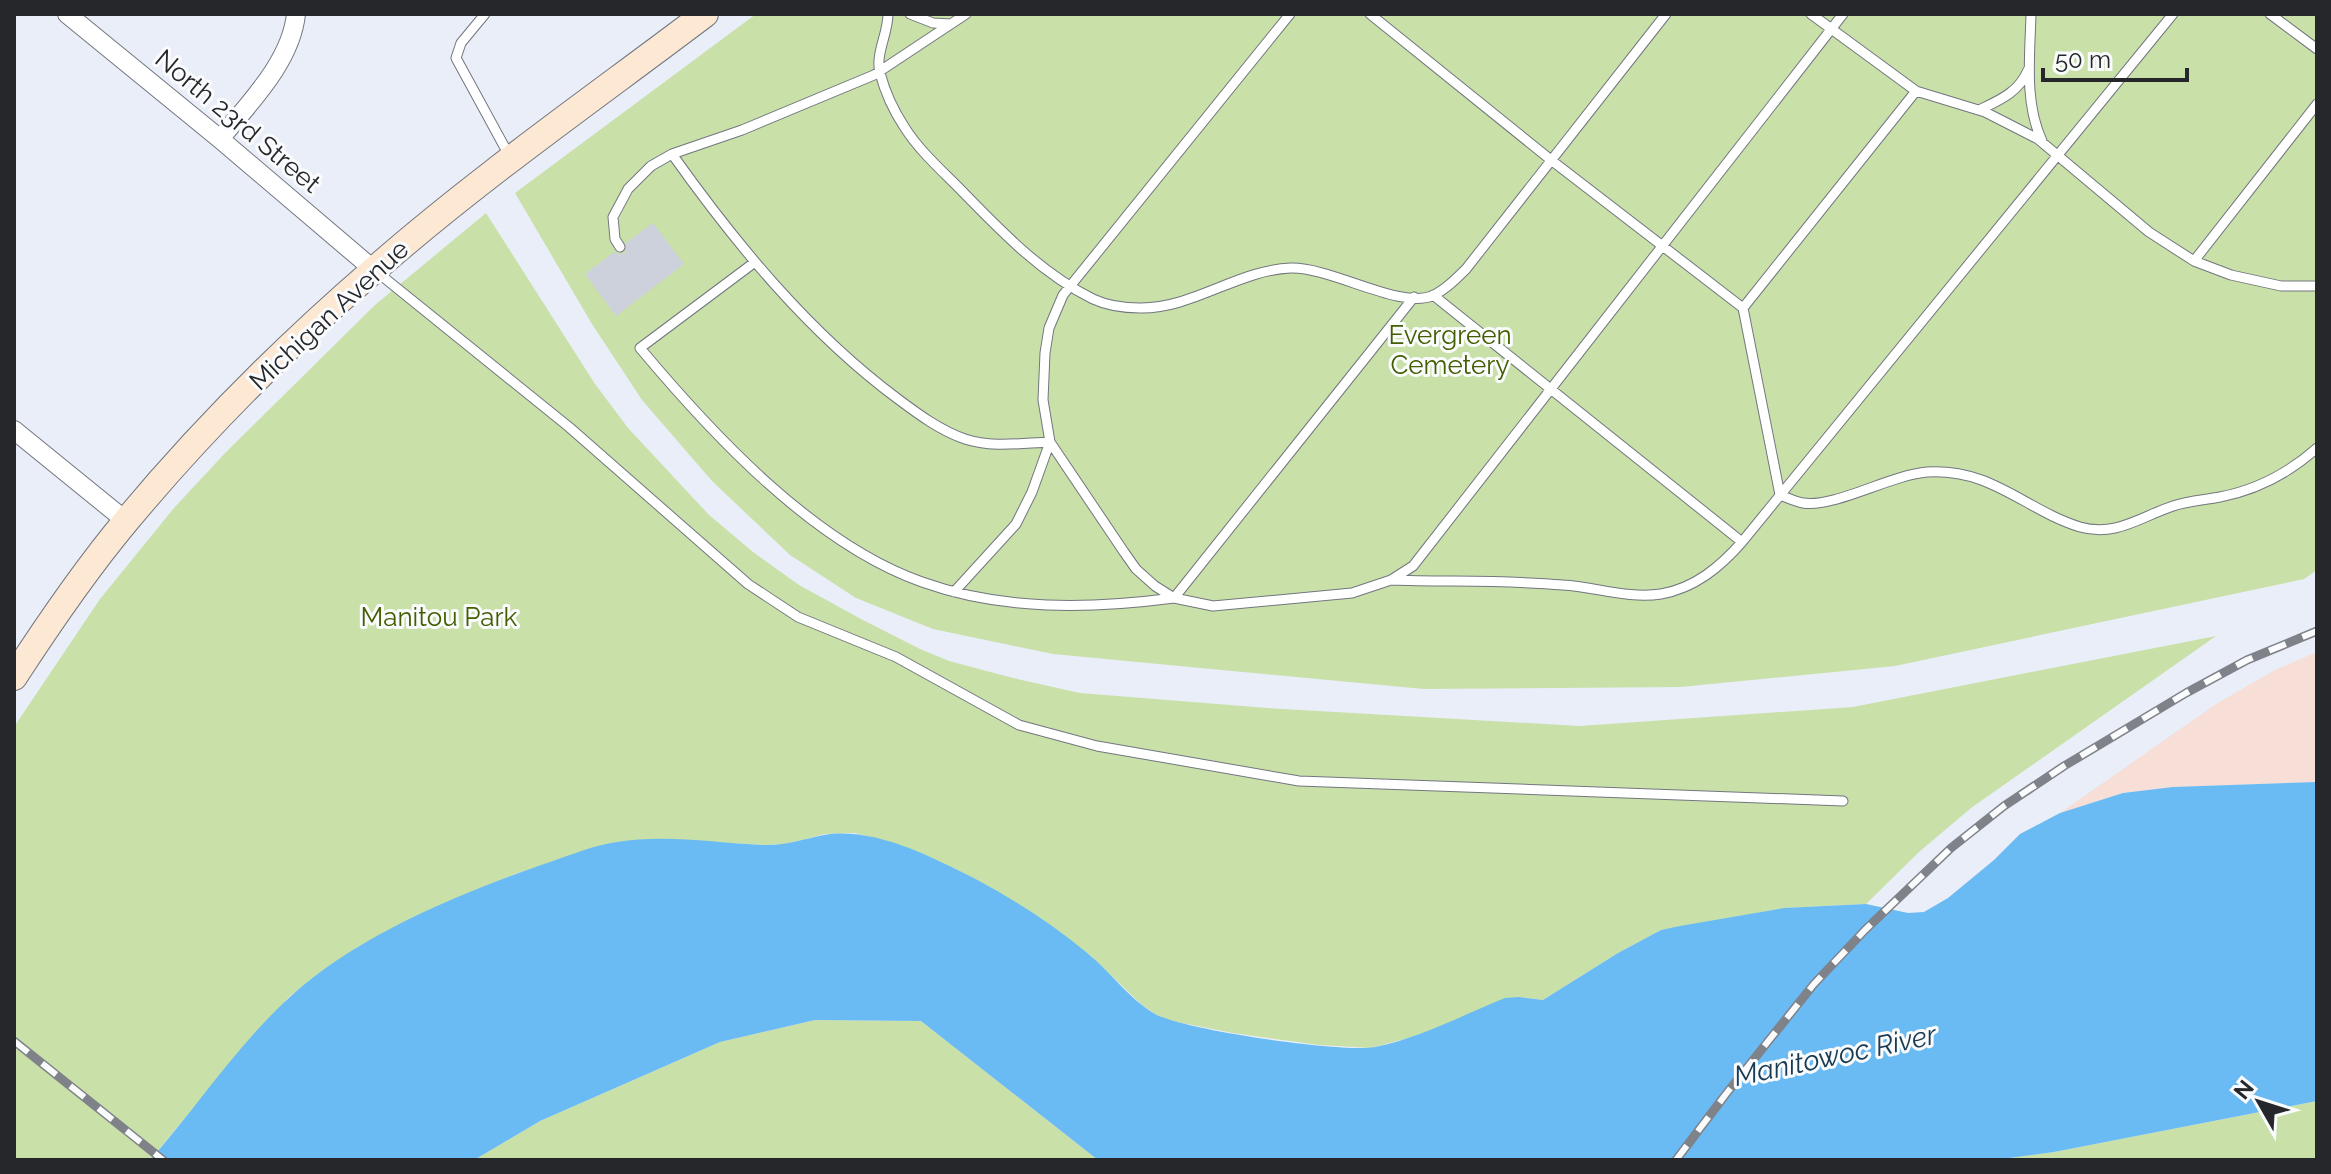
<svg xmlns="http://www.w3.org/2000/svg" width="2331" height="1174" viewBox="0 0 2331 1174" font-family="Raleway,sans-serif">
  <rect width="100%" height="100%" fill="#e9eef8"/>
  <!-- industrial -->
  <path fill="#f7ded6" d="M 2317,652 L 2317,782 L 2173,787 L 2123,793 L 2060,813 L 2216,704 L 2275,670 Z"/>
  <!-- green -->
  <path fill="#c9e0a9" d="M 756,14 L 2317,14 L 2317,570 L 2304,579 L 1895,666 L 1680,687 L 1424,689 L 1053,654 L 933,629 L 856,598 L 790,555 L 712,481 L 642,400 L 592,324 L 515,193 Z
    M 486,213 L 595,384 L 628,428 L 709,515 L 753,552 L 799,585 L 861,619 L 920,649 L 949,661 L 1013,678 L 1080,693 L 1267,708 L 1580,726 L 1853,707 L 2216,636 L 1971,808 L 1919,852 L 1866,904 L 1784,908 L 1661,930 L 1618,953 L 1543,1000 L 1519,997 L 1412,1037 L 1371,1048 L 1319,1045 L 1233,1033 L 1167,1020 L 1155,1014 L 1142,1005 L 1090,955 L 927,856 L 889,842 L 855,833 L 825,834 L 786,844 L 766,845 L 672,840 L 617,842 L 515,874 L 447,903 L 356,948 L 315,976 L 289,997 L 249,1041 L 150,1160 L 14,1160 L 14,727 L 100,599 L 174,508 L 226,452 L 375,305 Z
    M 815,1020 L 921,1021 L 1098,1160 L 474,1160 L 540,1121 L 720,1042 Z
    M 2317,1101 L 2317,1160 L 1994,1160 L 2054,1152 Z"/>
  <!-- water -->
  <path fill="#6abaf3" d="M 2317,782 L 2317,1101 L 2054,1152 L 1994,1160 L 1098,1160 L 921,1021 L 815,1020 L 720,1042 L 540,1121 L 474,1160 L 150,1160 C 197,1107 238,1044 291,996 C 357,935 465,891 550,862 C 571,855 594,845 617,842 C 665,834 715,843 763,845 C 785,846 803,839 824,835 C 858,829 897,842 928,856 C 984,881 1039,913 1086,952 C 1110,971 1129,999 1155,1014 C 1184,1030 1342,1053 1375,1047 C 1420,1038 1463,1015 1505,998 L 1519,997 L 1543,1000 L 1618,953 L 1661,930 L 1680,926 L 1784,908 L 1866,904 L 1908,913 L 1924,912 L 1948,898 L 1994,860 L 2020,834 L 2060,813 L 2123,793 L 2173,787 Z"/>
  <!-- building -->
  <path fill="#cdd1db" d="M 653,223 L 684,264 L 616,316 L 585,274 L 614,252 L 619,254 L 625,253 L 626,243 Z"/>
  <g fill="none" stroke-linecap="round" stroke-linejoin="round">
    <!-- lane casing -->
    <g stroke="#72767f" stroke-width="11">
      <path id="lane" d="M 485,14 L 461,43 L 456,58 L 510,157
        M 888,14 C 888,34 875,54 880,73 C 885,92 895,113 905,128 C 919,150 940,169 958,187 C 998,228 1040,273 1093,299 C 1106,305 1125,308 1140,308 C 1192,309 1238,270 1291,268 C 1331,267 1399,309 1432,296 C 1445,290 1456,279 1466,269 L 1666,14
        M 910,14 L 933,23 L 951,24
        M 1290,14 L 1063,295 L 1049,328 L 1045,353 L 1043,400 L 1050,442 L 1124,552 L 1136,569 L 1155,586 L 1174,598 L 1213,606 L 1352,593 L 1391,580 L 1413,566 L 1843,14
        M 1370,14 L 1551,160 L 1743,308
        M 1811,14 L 1916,91 L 1985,112 L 2038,139 L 2149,232 L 2194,261 L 2231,275 L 2281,286 L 2317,286
        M 2031,14 C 2030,56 2024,102 2042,141
        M 2270,14 L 2317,49
        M 1916,91 L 1743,308 L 1780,495 C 1788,498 1796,502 1803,503 C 1834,508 1891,475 1927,472 C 1992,468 2025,510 2080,527 C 2116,537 2140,517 2173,506 C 2188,501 2204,500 2220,497 C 2256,490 2290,472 2317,448
        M 1979,110 C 2000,100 2019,92 2028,70
        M 672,154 C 736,244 809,333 898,399 C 918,414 941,431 965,439 C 992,448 1022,443 1050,442 L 1032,492 L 1016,524 L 954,592
        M 620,247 L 615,239 L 613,217 L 628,189 L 651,166 L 672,154 L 742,130 L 874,75 L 966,14
        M 2194,261 L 2317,104
        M 755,262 L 640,348 C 712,434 814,544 922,582 C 1003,611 1090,609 1174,598 L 1414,297
        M 377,272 L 569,427 L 748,584 L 798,617 L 896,657 L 1019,725 L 1097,746 L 1299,781 L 1843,801
        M 1433,295 L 1742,542
        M 1391,580 C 1448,582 1506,580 1563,585 C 1595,587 1629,599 1661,594 C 1695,588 1720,567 1742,542 L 2173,14"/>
    </g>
    <!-- street casing -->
    <g stroke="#72767f" stroke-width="20">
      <path id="street" d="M 67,14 L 220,139 L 374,270
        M 220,139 C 249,103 291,62 296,14
        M 14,430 L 126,521"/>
    </g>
    <!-- secondary casing -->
    <g stroke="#72767f" stroke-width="28">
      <path id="secondary" d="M 14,677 C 49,623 86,569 127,520 C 202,430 286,346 374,270 C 479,178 594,98 705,14"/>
    </g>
    <!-- lane -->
    <use href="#lane" stroke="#fff" stroke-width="9"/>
    <!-- street -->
    <use href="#street" stroke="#fff" stroke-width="18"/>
    <!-- secondary -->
    <use href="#secondary" stroke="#fce8d3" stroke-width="26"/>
    <!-- rail casing -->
    <g stroke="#7f8288" stroke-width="9">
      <path id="rail" d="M 14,1041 L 163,1160
        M 1676,1160 L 1726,1094 L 1814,984 L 1865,930 L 1951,848 L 2004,806 L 2064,766 L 2186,693 L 2247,660 L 2317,631"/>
    </g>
    <!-- rail -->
    <use href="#rail" stroke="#fafbfd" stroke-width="6" stroke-dasharray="18" stroke-linecap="butt"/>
  </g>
  <g text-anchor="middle" stroke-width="6" stroke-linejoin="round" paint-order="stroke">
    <!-- street labels -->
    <g font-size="26" fill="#26272b" stroke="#fafbfd">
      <text transform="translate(238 121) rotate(40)" y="9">North 23rd Street</text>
      <text transform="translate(329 315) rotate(-43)" y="9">Michigan Avenue</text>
    </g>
    <!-- park labels -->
    <g font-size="26" fill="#425e00" stroke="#fafbfd">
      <text x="1450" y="344">Evergreen<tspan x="1450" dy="30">Cemetery</tspan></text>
      <text x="439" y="626">Manitou Park</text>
    </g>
    <!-- water labels -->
    <g font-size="28" font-style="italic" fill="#183a52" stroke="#fafbfd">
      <text transform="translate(1835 1055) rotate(-12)" y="10">Manitowoc River</text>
    </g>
  </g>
  <!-- border -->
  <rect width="2331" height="1174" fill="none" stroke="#26272b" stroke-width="32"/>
  <!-- north arrow -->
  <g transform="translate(2259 1102) rotate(309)" stroke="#fafbfd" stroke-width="6" paint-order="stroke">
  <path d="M0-6L14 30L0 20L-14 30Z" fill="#26272b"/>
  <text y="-12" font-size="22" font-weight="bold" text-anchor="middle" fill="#26272b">N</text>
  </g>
  <!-- scale -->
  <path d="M2043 68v12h144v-12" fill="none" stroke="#26272b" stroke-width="4"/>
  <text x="2055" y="68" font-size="24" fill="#26272b" stroke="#fafbfd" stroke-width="6" paint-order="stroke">50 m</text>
</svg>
